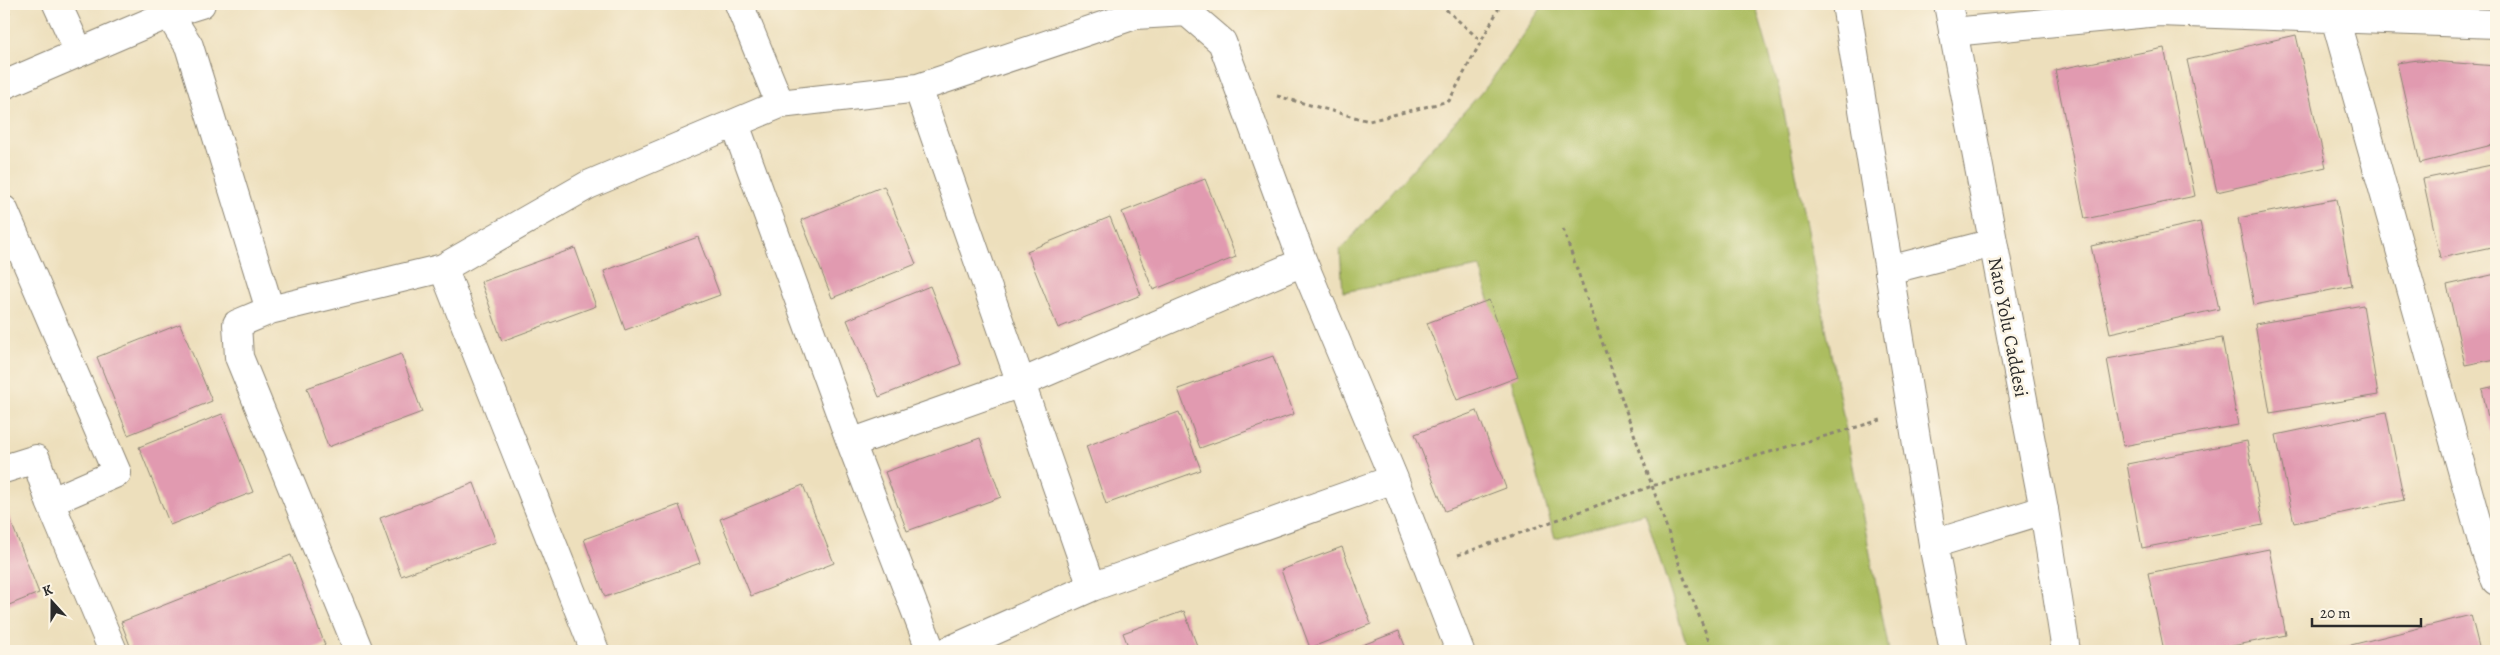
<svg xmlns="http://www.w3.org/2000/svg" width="2500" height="655" viewBox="0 0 2500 655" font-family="Alegreya,serif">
  <rect width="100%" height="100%" fill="#fcf5e5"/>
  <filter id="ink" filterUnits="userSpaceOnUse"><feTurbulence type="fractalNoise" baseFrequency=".02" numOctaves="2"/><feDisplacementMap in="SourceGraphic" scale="10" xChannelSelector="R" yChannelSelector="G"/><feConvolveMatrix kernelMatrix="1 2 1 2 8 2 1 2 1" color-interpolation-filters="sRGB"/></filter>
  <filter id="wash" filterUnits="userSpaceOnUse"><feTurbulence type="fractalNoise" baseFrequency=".0096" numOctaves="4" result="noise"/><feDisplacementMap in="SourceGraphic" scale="20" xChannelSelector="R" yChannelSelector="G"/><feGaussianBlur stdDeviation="1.12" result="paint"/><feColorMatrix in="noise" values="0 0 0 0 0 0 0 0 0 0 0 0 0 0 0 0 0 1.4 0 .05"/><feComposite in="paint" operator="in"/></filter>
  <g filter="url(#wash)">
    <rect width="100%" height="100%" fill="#eddfbc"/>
    <!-- green -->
    <path fill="#acbd60" stroke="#6c7446" d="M 1544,4 L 1755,4 L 1780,92 L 1889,651 L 1689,651 L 1645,513 L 1555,538 L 1480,267 L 1343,292 L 1340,250 L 1488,85 Z"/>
    <g id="blocks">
      <!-- building -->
      <path fill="#e19ab0" d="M 4,4 L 6,4 L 10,14 L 4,17 Z
        M 2296,35 L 2326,167 L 2217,192 L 2187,60 Z
        M 2164,48 L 2195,196 L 2085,219 L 2055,70 Z
        M 2418,60 L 2496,66 L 2496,144 L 2420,163 L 2397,63 Z
        M 2496,164 L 2496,246 L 2440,258 L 2423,179 Z
        M 1205,179 L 1236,257 L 1153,290 L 1122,212 Z
        M 884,186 L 916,264 L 832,298 L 801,220 Z
        M 2336,199 L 2352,286 L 2254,305 L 2238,218 Z
        M 1110,217 L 1141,295 L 1058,328 L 1027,251 Z
        M 2200,222 L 2219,309 L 2110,333 L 2091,246 Z
        M 698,237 L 720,295 L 625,330 L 604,271 Z
        M 575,248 L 596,306 L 502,341 L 481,282 Z
        M 2496,274 L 2496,359 L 2465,365 L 2447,285 Z
        M 930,286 L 961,364 L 879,397 L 847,320 Z
        M 1489,300 L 1518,377 L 1457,400 L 1427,323 Z
        M 2363,305 L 2378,395 L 2270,413 L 2255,324 Z
        M 180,324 L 212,401 L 128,435 L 97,357 Z
        M 2222,338 L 2238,425 L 2123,446 L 2107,359 Z
        M 401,354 L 422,412 L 328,447 L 307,388 Z
        M 1273,356 L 1294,414 L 1200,448 L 1178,389 Z
        M 2496,386 L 2496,451 L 2495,451 L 2482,389 Z
        M 1477,411 L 1506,488 L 1445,511 L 1415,434 Z
        M 1179,412 L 1201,470 L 1106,504 L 1086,446 Z
        M 2386,412 L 2404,500 L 2294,523 L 2276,435 Z
        M 222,414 L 253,492 L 170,525 L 139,447 Z
        M 980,438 L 1001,497 L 907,531 L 885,472 Z
        M 2247,441 L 2263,525 L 2142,548 L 2127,464 Z
        M 474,483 L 496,542 L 401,576 L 380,518 Z
        M 803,485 L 834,563 L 751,596 L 720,519 Z
        M 4,504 L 39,593 L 4,607 Z
        M 679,505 L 700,563 L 605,597 L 584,539 Z
        M 1342,547 L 1371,624 L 1310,648 L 1281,570 Z
        M 2269,549 L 2286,635 L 2208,651 L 2164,651 L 2148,573 Z
        M 291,555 L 325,645 L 309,651 L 132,651 L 121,622 Z
        M 1184,611 L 1199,651 L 1130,651 L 1123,633 Z
        M 2471,615 L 2480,651 L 2336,651 L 2335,649 Z
        M 1399,631 L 1407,651 L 1347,651 Z"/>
    </g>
  </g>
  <g filter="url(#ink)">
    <use href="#blocks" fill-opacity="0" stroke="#8c8574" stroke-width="1"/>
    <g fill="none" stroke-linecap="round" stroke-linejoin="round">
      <!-- minor casing -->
      <g stroke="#8c8574" stroke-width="30">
        <path id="minor" d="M 57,4 L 79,52
          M 739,4 L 780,104
          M 2345,4 L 2335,18 L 2482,541 L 2496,581
          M 169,14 L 189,46 L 270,310
          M 1953,32 L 2159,12 L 2496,24
          M 4,85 L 169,14 L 201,4
          M 918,88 L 1092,587
          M 735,124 L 851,443 L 931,651
          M 4,210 L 117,473 L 50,502
          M 443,268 L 595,651
          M 1889,270 L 1993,243
          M 851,443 L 1021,383 L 1303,262
          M 4,469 L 36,459 L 50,502 L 113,651
          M 1933,544 L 2044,510
          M 359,651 L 239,357 L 237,324 L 270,310 L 443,268 L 588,185 L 780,104 L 918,88 L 1135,15 L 1187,12 L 1222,42 L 1303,262 L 1394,479 L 1460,651
          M 948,651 L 1092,587 L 1394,479"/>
      </g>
      <!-- secondary casing -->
      <g stroke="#8c8574" stroke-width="30">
        <path id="secondary" d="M 1846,4 L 1933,544 L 1954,651
          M 1948,4 L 2044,510 L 2066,651"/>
      </g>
      <!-- path -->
      <path stroke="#8c8574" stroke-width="3" stroke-dasharray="4 4" stroke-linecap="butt" d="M 1440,4 L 1481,41
        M 1277,96 L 1369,121 L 1449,101 L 1498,10 L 1497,4
        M 1563,229 L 1683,575 L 1713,651
        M 1458,555 L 1652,486 L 1881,420"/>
      <!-- minor -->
      <use href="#minor" stroke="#fff" stroke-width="28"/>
      <!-- secondary -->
      <use href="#secondary" stroke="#fff" stroke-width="28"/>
    </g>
  </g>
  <g text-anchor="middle" stroke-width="5" stroke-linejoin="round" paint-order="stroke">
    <!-- street labels -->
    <g font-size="19" fill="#2b2b2b" stroke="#fcf5e5">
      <text transform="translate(2009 327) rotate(79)" y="7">Nato Yolu Caddesi</text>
    </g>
  </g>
  <!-- margin -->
  <rect width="2500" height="655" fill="none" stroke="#fcf5e5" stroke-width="20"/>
  <!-- north arrow -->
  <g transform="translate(52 602) rotate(339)" stroke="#fcf5e5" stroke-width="4" paint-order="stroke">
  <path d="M0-4L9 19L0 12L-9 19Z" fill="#2b2b2b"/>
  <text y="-8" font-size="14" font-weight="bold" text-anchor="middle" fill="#2b2b2b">K</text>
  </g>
  <!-- scale -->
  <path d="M2312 618v8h109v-8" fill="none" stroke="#2b2b2b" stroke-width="2.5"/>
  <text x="2320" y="618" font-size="15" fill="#2b2b2b" stroke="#fcf5e5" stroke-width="4" paint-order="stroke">20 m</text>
</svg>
